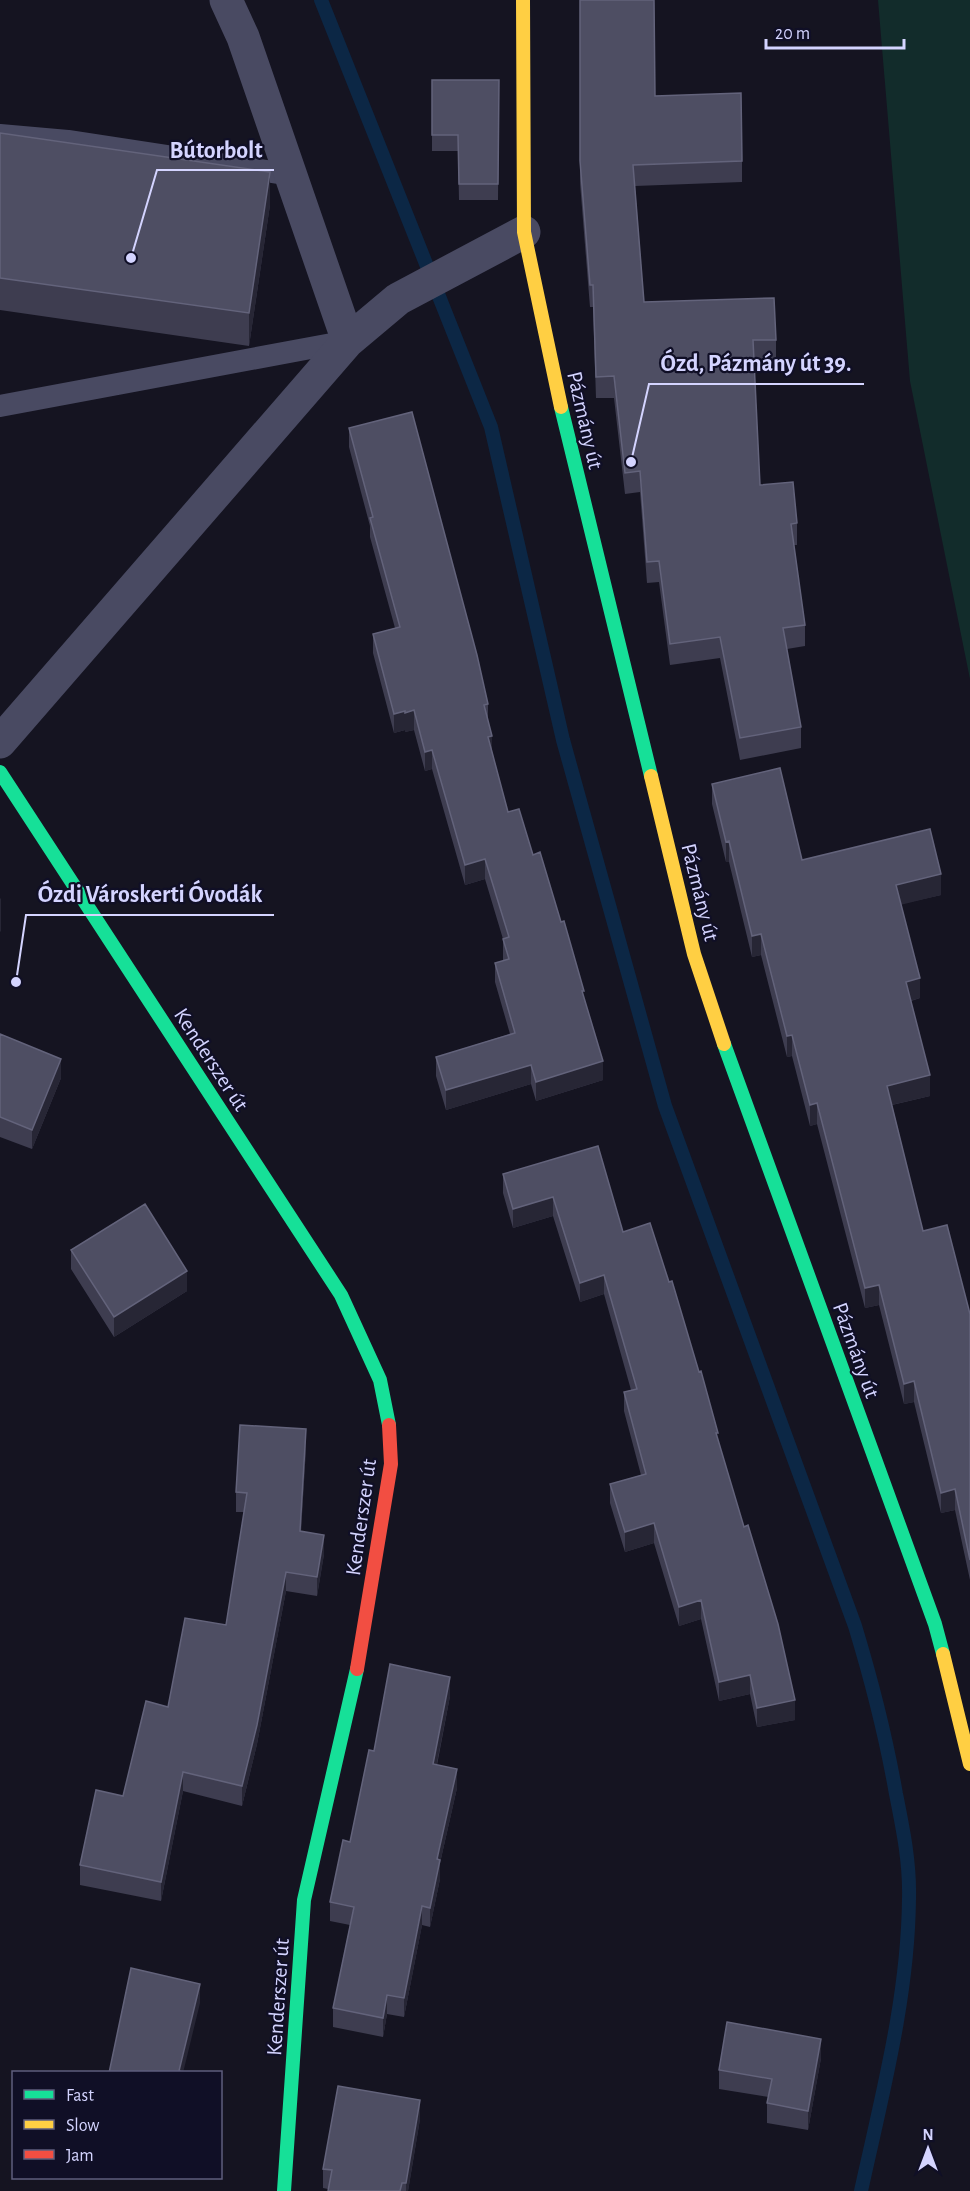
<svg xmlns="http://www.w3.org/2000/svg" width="970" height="2191" viewBox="0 0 970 2191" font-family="'Alegreya Sans',sans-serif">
  <rect width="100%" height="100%" fill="#151421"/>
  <!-- green -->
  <path fill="#122c2b" d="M 878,0 L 970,0 L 970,679 L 910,381 Z"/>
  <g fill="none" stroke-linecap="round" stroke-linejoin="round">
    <!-- stream -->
    <path stroke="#0c2745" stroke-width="14" d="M 321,0 L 491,427 L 563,740 L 665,1106 L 855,1626 C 872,1682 886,1737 896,1794 C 903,1829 910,1863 909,1899 C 908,1998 882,2095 861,2191"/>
    <!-- lane -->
    <path stroke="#494a62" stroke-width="22" d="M 0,135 L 68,141 L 292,175
      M 0,406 L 348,341"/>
    <!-- street -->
    <path stroke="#494a62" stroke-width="33" d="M 226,0 L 243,37 L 348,341
      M 0,742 L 348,341 L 398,299 L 524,232"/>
    <!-- fast -->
    <path stroke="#16e098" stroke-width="14" d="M 561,407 L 651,776
      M 0,772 L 341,1295 L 380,1380 L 389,1425
      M 724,1044 L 935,1624 L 943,1654
      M 284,2191 L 304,1900 L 357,1669"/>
    <!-- slow -->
    <path stroke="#ffcf43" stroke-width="14" d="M 523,0 L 524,232 L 561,407
      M 651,776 L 694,954 L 724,1044
      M 943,1654 L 970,1764"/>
    <!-- jam -->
    <path stroke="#f24e42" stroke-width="14" d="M 357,1669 L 391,1464 L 389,1425"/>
  </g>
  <!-- wall -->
  <path fill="#3e3d50" d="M 580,0 L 655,96 L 742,161 L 742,182 L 635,186 L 644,302 L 776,340 L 776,361 L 754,362 L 760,485 L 797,523 L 797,545 L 794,545 L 805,625 L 805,646 L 787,649 L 801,727 L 801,748 L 740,760 L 720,658 L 670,665 L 659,582 L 647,583 L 640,492 L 625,494 L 614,398 L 596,398 L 593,307 L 590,307 L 580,183 Z
    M 432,80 L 499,80 L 498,200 L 459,200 L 458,151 L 432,151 Z
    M 0,133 L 270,205 L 249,346 L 0,310 Z
    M 349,428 L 488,704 L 488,721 L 492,751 L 508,812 L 533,855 L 584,1000 L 603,1080 L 536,1101 L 531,1084 L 446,1110 L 436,1076 L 436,1057 L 510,1034 L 495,982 L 495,963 L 503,961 L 503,939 L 485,879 L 465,885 L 432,769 L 425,771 L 414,730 L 405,732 L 405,730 L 394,733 L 373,653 L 373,634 L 395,628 L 370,537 L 370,526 L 349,447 Z
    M 712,784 L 802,860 L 941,895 L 901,904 L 920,998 L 911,1001 L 930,1096 L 892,1105 L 923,1231 L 970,1314 L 970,1580 L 955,1510 L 941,1513 L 914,1402 L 904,1404 L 879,1305 L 865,1308 L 817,1124 L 810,1126 L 792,1056 L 787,1057 L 761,955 L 752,957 L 729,862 L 726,862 L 712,804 Z
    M 0,1034 L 61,1078 L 32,1149 L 0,1137 Z
    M 503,1174 L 623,1232 L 718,1439 L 795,1720 L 757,1727 L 750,1694 L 719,1701 L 701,1619 L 679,1626 L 654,1543 L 625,1552 L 610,1503 L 610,1484 L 641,1475 L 624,1411 L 624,1392 L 631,1390 L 604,1294 L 580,1302 L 553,1216 L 513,1228 L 503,1193 Z
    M 71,1250 L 187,1291 L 114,1337 L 71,1269 Z
    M 306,1448 L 301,1531 L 324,1554 L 317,1596 L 286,1591 L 257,1744 L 242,1806 L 183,1791 L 161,1901 L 80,1885 L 80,1865 L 123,1796 L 168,1707 L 226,1625 L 244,1512 L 236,1512 L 236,1492 Z
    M 450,1696 L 437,1765 L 457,1788 L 440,1863 L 440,1879 L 430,1927 L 422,1925 L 404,2017 L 387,2014 L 383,2037 L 333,2027 L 333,2008 L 350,1925 L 330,1921 L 330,1902 L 350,1842 L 374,1751 Z
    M 821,2058 L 808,2130 L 767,2123 L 767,2103 L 769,2097 L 719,2089 L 719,2070 Z
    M 420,2119 L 408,2191 L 328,2191 L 328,2189 L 323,2188 L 323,2169 Z"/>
  <!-- shaded-wall -->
  <path fill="#272635" d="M 270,172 L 270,205 L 249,346 L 249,313 Z
    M 414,710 L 414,730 L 405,732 L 405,713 Z
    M 405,711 L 405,730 L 394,733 L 394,714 Z
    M 492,736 L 492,755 L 488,737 Z
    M 432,750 L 432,769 L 425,771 L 425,752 Z
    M 729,841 L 729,862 L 726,862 L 726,842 Z
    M 485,859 L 485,879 L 465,885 L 465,865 Z
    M 941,874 L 941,895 L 896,906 L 896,885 Z
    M 1,898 L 1,931 L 0,932 L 0,899 Z
    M 761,934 L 761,955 L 752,957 L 752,936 Z
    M 920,978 L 920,998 L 906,1002 L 906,982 Z
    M 792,1035 L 792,1056 L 787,1057 L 787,1036 Z
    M 61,1059 L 61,1078 L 32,1149 L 32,1130 Z
    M 603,1061 L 603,1080 L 536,1101 L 536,1082 Z
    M 531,1065 L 531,1084 L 446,1110 L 446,1090 Z
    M 930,1075 L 930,1096 L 887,1106 L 887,1086 Z
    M 817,1103 L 817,1124 L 810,1126 L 810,1105 Z
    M 553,1197 L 553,1216 L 513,1228 L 513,1209 Z
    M 187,1271 L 187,1291 L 114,1337 L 114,1317 Z
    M 604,1275 L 604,1294 L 580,1302 L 580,1283 Z
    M 879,1285 L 879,1305 L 865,1308 L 865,1288 Z
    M 914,1381 L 914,1402 L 904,1404 L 904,1384 Z
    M 306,1429 L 306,1448 L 300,1550 L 300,1531 Z
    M 955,1489 L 955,1510 L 941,1513 L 941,1493 Z
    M 654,1523 L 654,1543 L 625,1552 L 625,1532 Z
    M 324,1535 L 324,1554 L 317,1596 L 317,1577 Z
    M 286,1572 L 286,1591 L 257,1744 L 242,1806 L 242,1786 Z
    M 701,1600 L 701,1619 L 679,1626 L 679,1607 Z
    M 750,1675 L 750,1694 L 719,1701 L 719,1682 Z
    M 450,1677 L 450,1696 L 433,1783 L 433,1764 Z
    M 795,1700 L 795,1720 L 757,1727 L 757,1708 Z
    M 457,1769 L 457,1788 L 440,1863 L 440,1879 L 430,1927 L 430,1908 L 437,1859 Z
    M 183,1772 L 183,1791 L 161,1901 L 161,1882 Z
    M 422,1906 L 422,1925 L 404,2017 L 404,1998 Z
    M 200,1984 L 200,2003 L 183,2073 L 179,2073 Z
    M 387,1995 L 387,2014 L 383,2037 L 383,2018 Z
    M 821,2039 L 821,2058 L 808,2130 L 808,2111 Z
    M 420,2100 L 420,2119 L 408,2191 L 406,2191 L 406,2183 Z"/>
  <!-- building -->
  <path fill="#4e4e63" stroke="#63637b" stroke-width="1.5" d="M 580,0 L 654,0 L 655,96 L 741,93 L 742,161 L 633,165 L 644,302 L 774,298 L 776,340 L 753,340 L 760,485 L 793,482 L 797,523 L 791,524 L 805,625 L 783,628 L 801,727 L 740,738 L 720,637 L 670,644 L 659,561 L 647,562 L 640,471 L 625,473 L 614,376 L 596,377 L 593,285 L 590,285 L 580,161 Z
    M 432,80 L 499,80 L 498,184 L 459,184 L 458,135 L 432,135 Z
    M 0,133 L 270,172 L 249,313 L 0,278 Z
    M 412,412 L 477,655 L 488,704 L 484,705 L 492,736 L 488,737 L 508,812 L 519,809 L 533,855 L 540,852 L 561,922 L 564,921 L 584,991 L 582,991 L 603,1061 L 536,1082 L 531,1065 L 446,1090 L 436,1057 L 515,1033 L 495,963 L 509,959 L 503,939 L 509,937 L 485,859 L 465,865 L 432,750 L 425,752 L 414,710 L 405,713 L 405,711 L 394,714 L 373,634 L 400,627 L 370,518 L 373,517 L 349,428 Z
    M 780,768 L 802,860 L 930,829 L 941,874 L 896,885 L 920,978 L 906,982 L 930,1075 L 887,1086 L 923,1231 L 947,1225 L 970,1314 L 970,1560 L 955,1489 L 941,1493 L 914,1381 L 904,1384 L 879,1285 L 865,1288 L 817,1103 L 810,1105 L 792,1035 L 787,1036 L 761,934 L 752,936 L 729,841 L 726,842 L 712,784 Z
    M 0,1034 L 61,1059 L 32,1130 L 0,1117 Z
    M 598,1146 L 623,1232 L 650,1223 L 669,1282 L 672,1281 L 699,1372 L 701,1371 L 718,1433 L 716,1433 L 744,1527 L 748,1525 L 778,1624 L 795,1700 L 757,1708 L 750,1675 L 719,1682 L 701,1600 L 679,1607 L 654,1523 L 625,1532 L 610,1484 L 646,1474 L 624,1392 L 637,1389 L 604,1275 L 580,1283 L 553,1197 L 513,1209 L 503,1174 Z
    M 145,1204 L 187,1271 L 114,1317 L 71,1250 Z
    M 240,1425 L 306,1429 L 300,1531 L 324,1535 L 317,1577 L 286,1572 L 257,1725 L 242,1786 L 183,1772 L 161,1882 L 80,1865 L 96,1790 L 123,1796 L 146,1701 L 168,1707 L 185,1618 L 226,1625 L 247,1493 L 236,1492 Z
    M 390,1664 L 450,1677 L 433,1764 L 457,1769 L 437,1859 L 440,1860 L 430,1908 L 422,1906 L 404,1998 L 387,1995 L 383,2018 L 333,2008 L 354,1907 L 330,1902 L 343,1840 L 350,1842 L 369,1750 L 374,1751 Z
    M 131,1968 L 200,1984 L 179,2071 L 185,2073 L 109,2073 Z
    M 727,2022 L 821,2039 L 808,2111 L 767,2103 L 772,2079 L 719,2070 Z
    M 338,2086 L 420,2100 L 406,2183 L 402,2183 L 400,2191 L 328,2191 L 332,2170 L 323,2169 Z"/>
  <g text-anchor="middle" stroke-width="4.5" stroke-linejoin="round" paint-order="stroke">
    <!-- street labels -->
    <g font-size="22" fill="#d4d4ff" stroke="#100f26">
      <text transform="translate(586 420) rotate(77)" y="8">Pázmány út</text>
      <text transform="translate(701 892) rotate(76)" y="8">Pázmány út</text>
      <text transform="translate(212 1059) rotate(57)" y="8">Kenderszer út</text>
      <text transform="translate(857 1350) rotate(70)" y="8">Pázmány út</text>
      <text transform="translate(360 1517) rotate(-82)" y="8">Kenderszer út</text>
      <text transform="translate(277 1997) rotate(-86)" y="8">Kenderszer út</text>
    </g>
  </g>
  <!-- callouts -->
  <path fill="none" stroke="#d4d4ff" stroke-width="2" d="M131 258L157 170H274M631 462L649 384H864M16 982L26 915H274"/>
  <g fill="#d4d4ff" stroke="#100f26" stroke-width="2">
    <circle cx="131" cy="258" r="6"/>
    <circle cx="631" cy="462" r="6"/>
    <circle cx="16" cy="982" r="6"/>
  </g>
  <g font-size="24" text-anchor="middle" font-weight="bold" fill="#d4d4ff" stroke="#100f26" stroke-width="4.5" stroke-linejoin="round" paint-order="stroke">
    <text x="216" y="158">Bútorbolt</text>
    <text x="756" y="371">Ózd, Pázmány út 39.</text>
    <text x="150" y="902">Ózdi Városkerti Óvodák</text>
  </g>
  <!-- legend -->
  <rect x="12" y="2071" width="210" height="108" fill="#100f26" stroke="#5e5e7d" stroke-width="1.5"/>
  <rect x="24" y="2090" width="30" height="9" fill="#16e098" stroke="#5e5e7d" stroke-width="1.5"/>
  <text x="66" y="2101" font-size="18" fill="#d4d4ff">Fast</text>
  <rect x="24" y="2120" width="30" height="9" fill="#ffcf43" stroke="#5e5e7d" stroke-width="1.5"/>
  <text x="66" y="2131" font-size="18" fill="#d4d4ff">Slow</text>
  <rect x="24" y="2150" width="30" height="9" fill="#f24e42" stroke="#5e5e7d" stroke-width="1.5"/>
  <text x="66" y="2161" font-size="18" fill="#d4d4ff">Jam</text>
  <!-- north arrow -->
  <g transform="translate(928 2149)" stroke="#100f26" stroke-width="4.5" paint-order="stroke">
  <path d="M0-4.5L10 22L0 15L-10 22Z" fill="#d4d4ff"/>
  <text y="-9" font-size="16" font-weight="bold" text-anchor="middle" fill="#d4d4ff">N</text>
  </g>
  <!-- scale -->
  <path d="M766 39v9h138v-9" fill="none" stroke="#d4d4ff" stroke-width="3"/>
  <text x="775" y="39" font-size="18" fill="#d4d4ff" stroke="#100f26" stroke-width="4.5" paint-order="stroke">20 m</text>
</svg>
